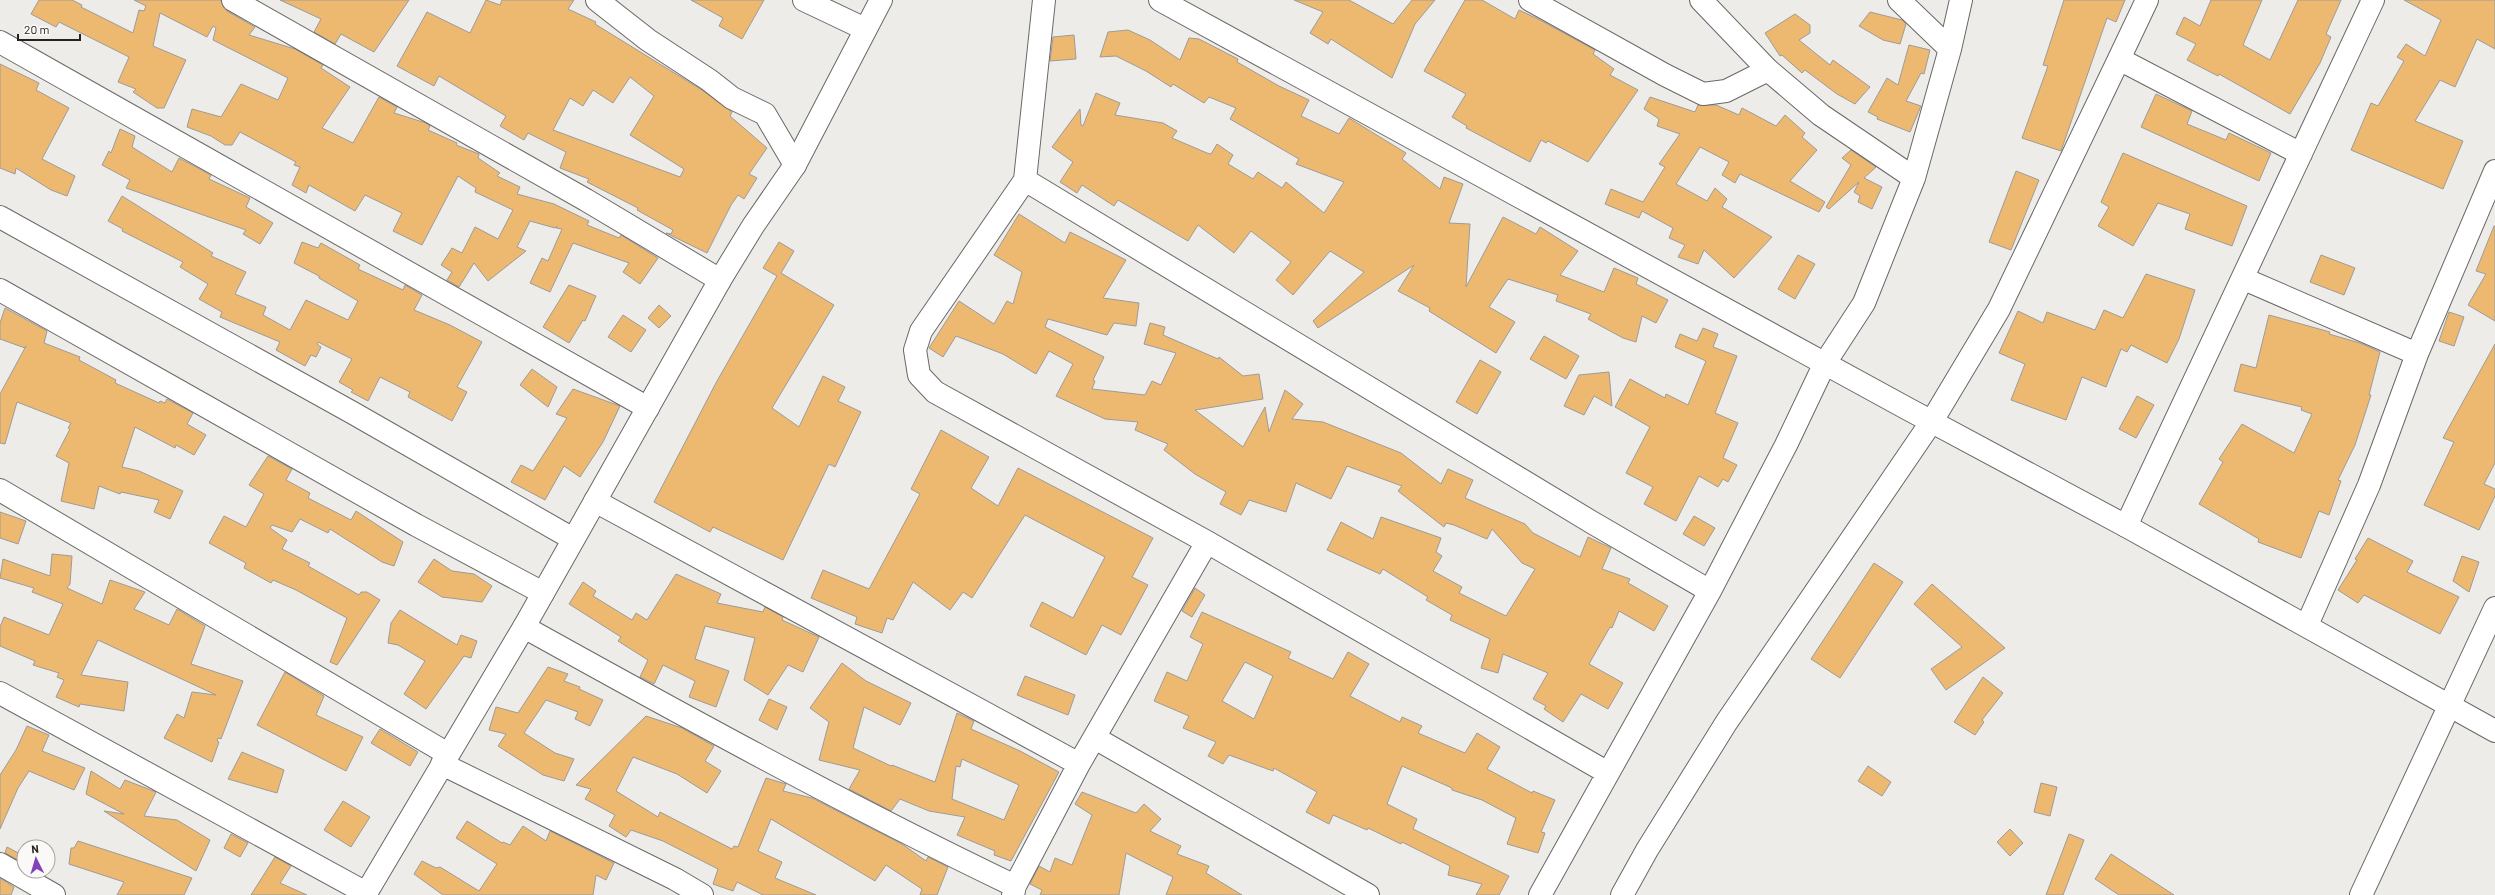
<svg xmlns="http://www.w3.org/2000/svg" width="2495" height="895" viewBox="0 0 2495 895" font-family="Barlow,sans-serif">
  <rect width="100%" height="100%" fill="#eeece9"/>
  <!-- building -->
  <path fill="#edb970" stroke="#9d9b98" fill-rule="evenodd" d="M 39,0 L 72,0 L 82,5 L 81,7 L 133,33 L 139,10 L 144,11 L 146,6 L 134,0 L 221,0 L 227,11 L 255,27 L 249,35 L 295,49 L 323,65 L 321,68 L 350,87 L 322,128 L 353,143 L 379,97 L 397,107 L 394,113 L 426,123 L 430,126 L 428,130 L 457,143 L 456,145 L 479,154 L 478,158 L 500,173 L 497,176 L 520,187 L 517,194 L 554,204 L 589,221 L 587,225 L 619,238 L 621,235 L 658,258 L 640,284 L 623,272 L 629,263 L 573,243 L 550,292 L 530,283 L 542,258 L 548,261 L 562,229 L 556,228 L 557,226 L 555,228 L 530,221 L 517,247 L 526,251 L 488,281 L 474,263 L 459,287 L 447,280 L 452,272 L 441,265 L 452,248 L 462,253 L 475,227 L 498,239 L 513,210 L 475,192 L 476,188 L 458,176 L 422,245 L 393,231 L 402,213 L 365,195 L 355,211 L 309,185 L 306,193 L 292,185 L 300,167 L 294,165 L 296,162 L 240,132 L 232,145 L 225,145 L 211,136 L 187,127 L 192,109 L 221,117 L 241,84 L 278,100 L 288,78 L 213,40 L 216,28 L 213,26 L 207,37 L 160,13 L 153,46 L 186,60 L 164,108 L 157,108 L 133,92 L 136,89 L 118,82 L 129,57 L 59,22 L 56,27 L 31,14 Z
    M 280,0 L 409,0 L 374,52 L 341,34 L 335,44 L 314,32 L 321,19 Z
    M 486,0 L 500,5 L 502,0 L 574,0 L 568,9 L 596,22 L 595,24 L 702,90 L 732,112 L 730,116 L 767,148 L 749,174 L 757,178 L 744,199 L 738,195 L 731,205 L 707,253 L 666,233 L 671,234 L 673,230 L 637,210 L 638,208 L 587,182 L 589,179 L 560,168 L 566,152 L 528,133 L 524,140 L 500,126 L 506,116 L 439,76 L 434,86 L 397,66 L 427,12 L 470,33 ZM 630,77 L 654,96 L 630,135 L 684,169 L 680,177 L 553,130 L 570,98 L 583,106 L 593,90 L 613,103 Z
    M 691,0 L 764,0 L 742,39 L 719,26 L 723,18 Z
    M 1294,0 L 1349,0 L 1393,24 L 1412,0 L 1435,0 L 1415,24 L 1392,78 L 1331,39 L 1328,44 L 1310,33 L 1323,12 Z
    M 1465,0 L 1482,0 L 1515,19 L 1519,10 L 1538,19 L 1595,50 L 1593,54 L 1614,69 L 1610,75 L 1638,90 L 1588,162 L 1548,141 L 1546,143 L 1541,140 L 1530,162 L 1466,128 L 1467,126 L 1452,117 L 1466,94 L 1424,71 Z
    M 2064,0 L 2125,0 L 2116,22 L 2107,18 L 2061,151 L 2022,138 L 2048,66 L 2043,65 Z
    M 2211,0 L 2262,0 L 2243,45 L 2270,60 L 2298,0 L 2341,0 L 2326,34 L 2331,37 L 2320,63 L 2290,114 L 2219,74 L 2218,76 L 2187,60 L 2196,44 L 2176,34 L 2184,17 L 2200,26 Z
    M 2404,0 L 2495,0 L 2495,49 L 2477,39 L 2455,87 L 2440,80 L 2415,121 L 2463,141 L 2443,189 L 2351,150 L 2371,103 L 2378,106 L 2404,61 L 2397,57 L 2406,44 L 2425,56 L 2441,20 Z
    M 1870,12 L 1902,20 L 1906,24 L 1900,44 L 1883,40 L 1859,26 Z
    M 1795,14 L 1810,25 L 1810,33 L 1799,40 L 1830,65 L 1833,60 L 1870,87 L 1855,104 L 1837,94 L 1805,70 L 1802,73 L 1782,55 L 1780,56 L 1765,33 Z
    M 1128,30 L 1150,40 L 1180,60 L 1189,38 L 1199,39 L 1238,59 L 1237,62 L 1279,86 L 1309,100 L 1301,116 L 1339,134 L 1349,118 L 1406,153 L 1402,159 L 1440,189 L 1444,177 L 1463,184 L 1449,223 L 1470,224 L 1466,287 L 1503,217 L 1536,234 L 1540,227 L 1578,251 L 1560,275 L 1604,292 L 1614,268 L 1638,278 L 1636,284 L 1668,300 L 1656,323 L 1642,316 L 1636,342 L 1623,338 L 1588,319 L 1591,314 L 1556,301 L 1558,295 L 1508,279 L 1489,307 L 1515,322 L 1496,353 L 1429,311 L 1430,308 L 1398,291 L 1414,265 L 1318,328 L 1313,321 L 1364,272 L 1330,251 L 1293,295 L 1276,280 L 1291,262 L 1251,231 L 1234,253 L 1198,225 L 1188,241 L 1118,200 L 1114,206 L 1082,185 L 1077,193 L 1060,182 L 1073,162 L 1052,147 L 1080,109 L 1081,125 L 1083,126 L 1096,93 L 1120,103 L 1115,115 L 1163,123 L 1177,131 L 1172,138 L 1207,153 L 1211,154 L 1217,144 L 1233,155 L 1228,164 L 1253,179 L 1258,172 L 1282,188 L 1286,182 L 1324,213 L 1344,182 L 1296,164 L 1299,159 L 1230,119 L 1236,108 L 1209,97 L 1204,103 L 1173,84 L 1171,87 L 1146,71 L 1116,56 L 1100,57 L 1108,32 Z
    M 1074,35 L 1076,59 L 1050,61 L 1053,37 Z
    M 1909,45 L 1930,50 L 1924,74 L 1921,73 L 1906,101 L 1921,106 L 1910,132 L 1877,119 L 1878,117 L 1868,112 L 1887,78 L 1898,85 Z
    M 0,64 L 39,83 L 36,90 L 69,108 L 42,159 L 75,176 L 67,196 L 51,190 L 16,168 L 15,174 L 0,168 Z
    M 2156,94 L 2192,111 L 2187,124 L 2226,140 L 2229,133 L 2271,153 L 2259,181 L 2141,127 Z
    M 1650,97 L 1695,112 L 1698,105 L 1716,105 L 1739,115 L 1742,108 L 1776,126 L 1785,115 L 1805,133 L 1802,137 L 1817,150 L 1790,181 L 1825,202 L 1819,212 L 1740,174 L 1735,183 L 1722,175 L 1729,162 L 1700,147 L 1676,184 L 1707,201 L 1715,188 L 1727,199 L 1722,207 L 1772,237 L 1734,278 L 1704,250 L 1698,264 L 1678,257 L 1685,245 L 1669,238 L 1673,228 L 1642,211 L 1639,218 L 1605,204 L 1611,189 L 1643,202 L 1665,167 L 1659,164 L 1680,134 L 1657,126 L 1659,119 L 1644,109 Z
    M 120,129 L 135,136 L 132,147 L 172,172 L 179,158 L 211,175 L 209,179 L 250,198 L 246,207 L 273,223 L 260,244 L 243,234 L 246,230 L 126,188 L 130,180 L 102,165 L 109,151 L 111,153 Z
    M 1851,150 L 1876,167 L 1864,178 L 1882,187 L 1872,209 L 1858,202 L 1860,196 L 1854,192 L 1859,182 L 1829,209 L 1826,207 L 1851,165 L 1842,158 Z
    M 2123,153 L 2247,206 L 2232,246 L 2185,229 L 2190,214 L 2158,203 L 2133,246 L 2098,226 L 2109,207 L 2101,202 Z
    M 2016,171 L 2039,180 L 2011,250 L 1989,242 Z
    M 122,196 L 213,253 L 211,256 L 246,272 L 235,294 L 266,307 L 263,315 L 290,330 L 306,300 L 348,320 L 358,301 L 319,278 L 319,276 L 294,263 L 302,242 L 318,248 L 321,243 L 360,265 L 358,269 L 403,290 L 405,285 L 422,295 L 414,310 L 450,325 L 482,342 L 457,387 L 467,392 L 452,421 L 408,397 L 410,392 L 380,377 L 368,401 L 351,392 L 353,390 L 339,382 L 352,359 L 318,342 L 317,344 L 321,347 L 316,357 L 311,355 L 305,366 L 276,350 L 280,342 L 220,317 L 222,312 L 199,299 L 208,284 L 180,267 L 183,262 L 122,231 L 123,229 L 108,221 Z
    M 1019,214 L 1065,243 L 1070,232 L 1126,260 L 1103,298 L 1139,303 L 1136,326 L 1114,323 L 1107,335 L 1048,319 L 1045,327 L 1104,357 L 1093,380 L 1095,381 L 1092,389 L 1145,395 L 1152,381 L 1161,385 L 1176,353 L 1144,344 L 1150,323 L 1165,327 L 1163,335 L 1218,359 L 1219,357 L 1243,376 L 1259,374 L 1263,399 L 1195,410 L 1243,447 L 1265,407 L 1269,432 L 1285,390 L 1303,404 L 1292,419 L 1323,422 L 1401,453 L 1441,484 L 1448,469 L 1473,480 L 1465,498 L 1525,524 L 1533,533 L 1580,557 L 1588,537 L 1611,548 L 1602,569 L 1630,579 L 1628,583 L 1668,606 L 1654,631 L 1619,611 L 1612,628 L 1610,627 L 1589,664 L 1623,683 L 1608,709 L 1581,694 L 1563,722 L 1544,709 L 1546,706 L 1533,699 L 1548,673 L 1503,654 L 1498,673 L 1481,668 L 1490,639 L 1450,620 L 1452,615 L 1426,600 L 1428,597 L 1383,569 L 1380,574 L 1327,550 L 1341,522 L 1373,539 L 1381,517 L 1441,538 L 1436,552 L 1442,556 L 1433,571 L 1462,587 L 1459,593 L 1506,616 L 1535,569 L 1522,563 L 1492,529 L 1487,539 L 1454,525 L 1446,523 L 1444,527 L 1398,491 L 1402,486 L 1347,466 L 1331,499 L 1296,483 L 1286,512 L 1249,500 L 1241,515 L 1220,504 L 1226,492 L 1195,474 L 1164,450 L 1168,444 L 1135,430 L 1138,422 L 1105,419 L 1056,396 L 1073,364 L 1049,351 L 1036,374 L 1003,354 L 956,336 L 943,357 L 929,348 L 959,301 L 994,324 L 1007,301 L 1013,304 L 1022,272 L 994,255 Z
    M 2494,226 L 2495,226 L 2495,321 L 2468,305 L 2486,274 L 2476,271 Z
    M 779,242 L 794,251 L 781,273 L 834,305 L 772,408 L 799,427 L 823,376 L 845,387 L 838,401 L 861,412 L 835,467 L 829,464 L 783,560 L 713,527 L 710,532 L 654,502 L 717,381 L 777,276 L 763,268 Z
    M 1798,255 L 1815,264 L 1795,299 L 1778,289 Z
    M 2321,255 L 2355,268 L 2344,295 L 2310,282 Z
    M 2146,274 L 2195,290 L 2179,339 L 2167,363 L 2131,345 L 2127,352 L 2121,349 L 2106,387 L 2082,377 L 2066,420 L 2011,400 L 2025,364 L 1999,353 L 2018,311 L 2043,323 L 2047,312 L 2095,330 L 2104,310 L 2123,318 Z
    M 569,285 L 596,296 L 585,321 L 583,320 L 569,343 L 543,327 Z
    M 659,305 L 671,316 L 659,328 L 648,318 Z
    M 5,308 L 47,331 L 44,343 L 80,357 L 79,360 L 116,380 L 115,383 L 159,403 L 160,401 L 165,403 L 167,399 L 193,413 L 187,424 L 206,435 L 194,455 L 176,445 L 175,448 L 135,427 L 122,467 L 139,471 L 183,491 L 170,519 L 154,512 L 159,500 L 121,492 L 120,494 L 99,486 L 94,509 L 61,501 L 69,463 L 56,456 L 70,429 L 68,428 L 71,423 L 17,402 L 5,444 L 0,443 L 0,394 L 26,346 L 25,348 L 0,339 L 0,323 Z
    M 2449,312 L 2464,317 L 2454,346 L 2439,341 Z
    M 623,315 L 646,330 L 631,352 L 608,337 Z
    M 2269,315 L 2330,332 L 2329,334 L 2360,343 L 2380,352 L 2369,395 L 2371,395 L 2355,445 L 2338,480 L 2341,481 L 2329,515 L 2319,511 L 2301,558 L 2258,542 L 2259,539 L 2199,504 L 2223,462 L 2219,459 L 2242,424 L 2294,453 L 2312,414 L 2301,410 L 2302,407 L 2234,391 L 2241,364 L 2256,368 Z
    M 1703,328 L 1718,334 L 1713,347 L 1737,356 L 1715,413 L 1738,423 L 1723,458 L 1737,465 L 1728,482 L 1723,479 L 1718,487 L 1699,476 L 1676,521 L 1644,504 L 1653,487 L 1626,473 L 1650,427 L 1615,407 L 1630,379 L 1665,398 L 1666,394 L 1688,405 L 1706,361 L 1675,347 L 1680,334 L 1697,341 Z
    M 1544,336 L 1579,356 L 1566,379 L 1530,359 Z
    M 2495,344 L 2495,463 L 2484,484 L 2495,489 L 2495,496 L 2479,530 L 2424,505 L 2454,442 L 2443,438 Z
    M 1480,360 L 1501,372 L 1477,414 L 1456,402 Z
    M 532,369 L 557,387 L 548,407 L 520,385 Z
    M 1609,372 L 1612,406 L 1594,396 L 1584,415 L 1564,406 L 1579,375 Z
    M 573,389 L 620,406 L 603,442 L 580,477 L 564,466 L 545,500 L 511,482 L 521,465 L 533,471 L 567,418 L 556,414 Z
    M 2137,396 L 2154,405 L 2136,438 L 2119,429 Z
    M 941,430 L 989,457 L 971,488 L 998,506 L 1018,468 L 1153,538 L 1132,577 L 1148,585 L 1121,635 L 1102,625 L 1086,655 L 1030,626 L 1042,602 L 1073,618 L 1105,557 L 1025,515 L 972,598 L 963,592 L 950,610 L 913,582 L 893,620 L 887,618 L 882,633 L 855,624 L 857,617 L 811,598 L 823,570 L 869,589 L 920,494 L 911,489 Z
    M 268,456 L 292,469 L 286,480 L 310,493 L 308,498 L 351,520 L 356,511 L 403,542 L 394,566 L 382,562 L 330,529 L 328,533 L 300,519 L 292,532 L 272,525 L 270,528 L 287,540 L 282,549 L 310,563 L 308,566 L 359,595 L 361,592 L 367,592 L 380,600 L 337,665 L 330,662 L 347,618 L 296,590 L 273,580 L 271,583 L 244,568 L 246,563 L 209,543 L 224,516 L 246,527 L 264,494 L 249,485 Z
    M 0,512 L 26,521 L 18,544 L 0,538 Z
    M 1694,516 L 1715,528 L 1704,546 L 1683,534 Z
    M 2368,538 L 2413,561 L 2407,572 L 2459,597 L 2440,634 L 2364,595 L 2358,603 L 2338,590 L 2357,560 L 2355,559 Z
    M 52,554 L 72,556 L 70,584 L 67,588 L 102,604 L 110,580 L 145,592 L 134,609 L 169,625 L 177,609 L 205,626 L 191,664 L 243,681 L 221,739 L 218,738 L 217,741 L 219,742 L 212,762 L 164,738 L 177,714 L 184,718 L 192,692 L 216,695 L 98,640 L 81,675 L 128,682 L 124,711 L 80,704 L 79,707 L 56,697 L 64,680 L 57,677 L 59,673 L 33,665 L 35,661 L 0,646 L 0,627 L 4,617 L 49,635 L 63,604 L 32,592 L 34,588 L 0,578 L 3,559 L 50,576 Z
    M 2462,556 L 2479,562 L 2469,592 L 2453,581 Z
    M 434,559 L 452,571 L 474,574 L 492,586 L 482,602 L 442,597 L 418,582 Z
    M 1874,563 L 1903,582 L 1840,678 L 1811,659 Z
    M 676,574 L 721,594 L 717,603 L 763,612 L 765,607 L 783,617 L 782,620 L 819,637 L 803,672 L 788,665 L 768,695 L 744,680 L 755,638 L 705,626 L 695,659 L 729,671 L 716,707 L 689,697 L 695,681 L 663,665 L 654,684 L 640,677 L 648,660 L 618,641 L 621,637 L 569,604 L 583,582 L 596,591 L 593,596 L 632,620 L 636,613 L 647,620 Z
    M 1932,584 L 2005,648 L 1946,690 L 1931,669 L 1962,647 L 1914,604 Z
    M 1195,588 L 1205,595 L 1192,617 L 1182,611 Z
    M 400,610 L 457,645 L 461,635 L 477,641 L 471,658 L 464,656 L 426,709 L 404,694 L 425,661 L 398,645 L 388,643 L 391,623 Z
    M 1202,612 L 1291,652 L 1288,658 L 1333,679 L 1348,652 L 1369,664 L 1350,696 L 1400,722 L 1402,717 L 1422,726 L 1418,733 L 1465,753 L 1477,733 L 1500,747 L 1487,769 L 1532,793 L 1533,791 L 1555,800 L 1541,832 L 1545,833 L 1538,853 L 1507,844 L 1516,818 L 1482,800 L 1452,790 L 1452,788 L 1402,766 L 1387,804 L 1417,819 L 1413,829 L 1509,876 L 1499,895 L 1476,895 L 1482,884 L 1448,875 L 1450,866 L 1402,842 L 1401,844 L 1368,828 L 1367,830 L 1333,815 L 1329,824 L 1306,812 L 1317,792 L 1274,768 L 1273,771 L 1229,755 L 1223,764 L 1208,756 L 1216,742 L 1183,728 L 1189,716 L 1154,701 L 1167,672 L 1187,681 L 1203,644 L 1190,637 ZM 1245,662 L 1273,676 L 1254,719 L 1222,701 Z
    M 842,663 L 866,681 L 911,703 L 900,725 L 864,707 L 853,748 L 891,766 L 892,765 L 935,782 L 957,713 L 974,721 L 971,729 L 1020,751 L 1059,772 L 1011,861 L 994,855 L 995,851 L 957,835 L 965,817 L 929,811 L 900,799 L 891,811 L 849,789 L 860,770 L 819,760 L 829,722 L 810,708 ZM 962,759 L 1019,785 L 1004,820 L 952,799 L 956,766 L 960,767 Z
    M 548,667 L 568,674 L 564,681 L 580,687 L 579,689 L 603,700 L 590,726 L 575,719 L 578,712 L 546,700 L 524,733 L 555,753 L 574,759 L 564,781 L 543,775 L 498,746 L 506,734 L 489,730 L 496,707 L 518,713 Z
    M 285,672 L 324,696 L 316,715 L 363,737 L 346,771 L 257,725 Z
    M 1025,676 L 1075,695 L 1068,715 L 1017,695 Z
    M 1983,677 L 2003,693 L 1982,720 L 1984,722 L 1975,735 L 1954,722 Z
    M 769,699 L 787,707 L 777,730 L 759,720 Z
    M 646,716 L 682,728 L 714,746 L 705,761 L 721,771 L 707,793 L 677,774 L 633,757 L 616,791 L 658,817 L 660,812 L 732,849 L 734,846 L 738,847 L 766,778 L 786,784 L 783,791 L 812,798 L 902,844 L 926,861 L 928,857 L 948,867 L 937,895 L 920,895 L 922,889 L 886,865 L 875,881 L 771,819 L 758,851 L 782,862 L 775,878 L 816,895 L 763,895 L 737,882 L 733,891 L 713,884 L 718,869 L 663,841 L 631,830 L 626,837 L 609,826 L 615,815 L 585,799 L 591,789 L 576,785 Z
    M 27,726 L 49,735 L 42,751 L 85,768 L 74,790 L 29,771 L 18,788 L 0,829 L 0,775 L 16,750 Z
    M 380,729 L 418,752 L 410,766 L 371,743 Z
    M 242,752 L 284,770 L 277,793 L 228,779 Z
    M 1868,766 L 1891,782 L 1882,796 L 1858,781 Z
    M 91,771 L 120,789 L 125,780 L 156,792 L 144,816 L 177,820 L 210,840 L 196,871 L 104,811 L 124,814 L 86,794 Z
    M 2041,783 L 2057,787 L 2050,816 L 2034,812 Z
    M 1082,792 L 1136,813 L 1144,804 L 1161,819 L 1150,831 L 1181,846 L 1177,854 L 1209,866 L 1206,873 L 1242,895 L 1166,895 L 1173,877 L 1126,853 L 1119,895 L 1040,895 L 1042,890 L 1030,884 L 1039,866 L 1050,872 L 1055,858 L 1072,865 L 1092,815 L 1075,804 Z
    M 343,801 L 370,817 L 351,847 L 324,830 Z
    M 467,821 L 502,843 L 503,842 L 510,845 L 523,826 L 546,841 L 550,831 L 614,863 L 606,880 L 596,875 L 593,895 L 443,895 L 414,874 L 422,861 L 436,868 L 440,867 L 479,891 L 497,864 L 456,838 Z
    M 2010,829 L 2023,843 L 2010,856 L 1997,842 Z
    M 231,834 L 248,843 L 240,857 L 224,848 Z
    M 2069,834 L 2084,840 L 2063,895 L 2046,895 Z
    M 78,841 L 192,878 L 184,895 L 117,895 L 124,882 L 69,864 L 71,848 L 74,848 Z
    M 7,847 L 24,856 L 24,863 L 5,853 Z
    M 2111,854 L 2174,895 L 2119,895 L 2095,879 Z
    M 275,857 L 291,866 L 280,883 L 307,895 L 251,895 Z
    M 0,878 L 14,887 L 11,895 L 0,895 Z"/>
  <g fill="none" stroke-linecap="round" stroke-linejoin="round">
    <!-- minor casing -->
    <g stroke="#6a6866" stroke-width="24">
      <path id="minor" d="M 233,0 L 586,200 L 720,280
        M 597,0 L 648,40 L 709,80 L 732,98 L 765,114 L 795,165
        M 804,0 L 865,29
        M 1044,0 L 1025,180 L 1593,523 L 1710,591
        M 1530,0 L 1665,75 L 1703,94 L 1726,91 L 1768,70
        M 1701,0 L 1768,70 L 1821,115 L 1914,178
        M 1899,0 L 1950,49
        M 2147,0 L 2119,59 L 2301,154
        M 0,42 L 648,408
        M 1025,180 L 921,331 L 915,350 L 919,375 L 935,392 L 1207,542 L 1608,773
        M 0,217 L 353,413 L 573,539
        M 2244,279 L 2417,354
        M 0,290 L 416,525 L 543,593
        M 0,490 L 448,754
        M 595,501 L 1079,764
        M 2126,526 L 2373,0
        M 2307,625 L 2369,485 L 2417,354 L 2495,171
        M 524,627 C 686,717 848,806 1015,886
        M 1095,738 L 1368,895
        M 442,764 L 675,879 L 702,895
        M 0,864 L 54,895
        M 1013,895 L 1015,886 L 1079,764 L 1207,542
        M 1540,895 L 1710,591 L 1786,445 L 1825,363 L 1864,303 L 1914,178 L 1950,49 L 1961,0
        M 1622,895 L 1647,850 L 1726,723 L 1932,421 L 1999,309 L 2119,59"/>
    </g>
    <!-- tertiary casing -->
    <g stroke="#6a6866" stroke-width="24">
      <path id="tertiary" d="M 1160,0 L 1908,409 L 2126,526 L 2495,731
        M 0,693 L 366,893
        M 365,895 L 524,627 L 720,280 L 753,226 L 795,165 L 881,0
        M 2361,895 L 2495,608"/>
    </g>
    <!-- minor -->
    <use href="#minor" stroke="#fff" stroke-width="22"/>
    <!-- tertiary -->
    <use href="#tertiary" stroke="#fff" stroke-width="22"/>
  </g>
  <!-- north arrow -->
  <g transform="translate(36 859) rotate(355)"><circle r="19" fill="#fbf9f7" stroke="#a4a3a1"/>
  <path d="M0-3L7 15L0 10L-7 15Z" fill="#8344b9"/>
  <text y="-6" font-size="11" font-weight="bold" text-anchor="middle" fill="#222221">N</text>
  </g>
  <!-- scale -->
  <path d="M18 34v6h62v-6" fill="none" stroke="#222221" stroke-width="2"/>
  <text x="24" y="34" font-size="12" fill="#222221" stroke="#fbf9f7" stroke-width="3" paint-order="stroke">20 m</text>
</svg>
